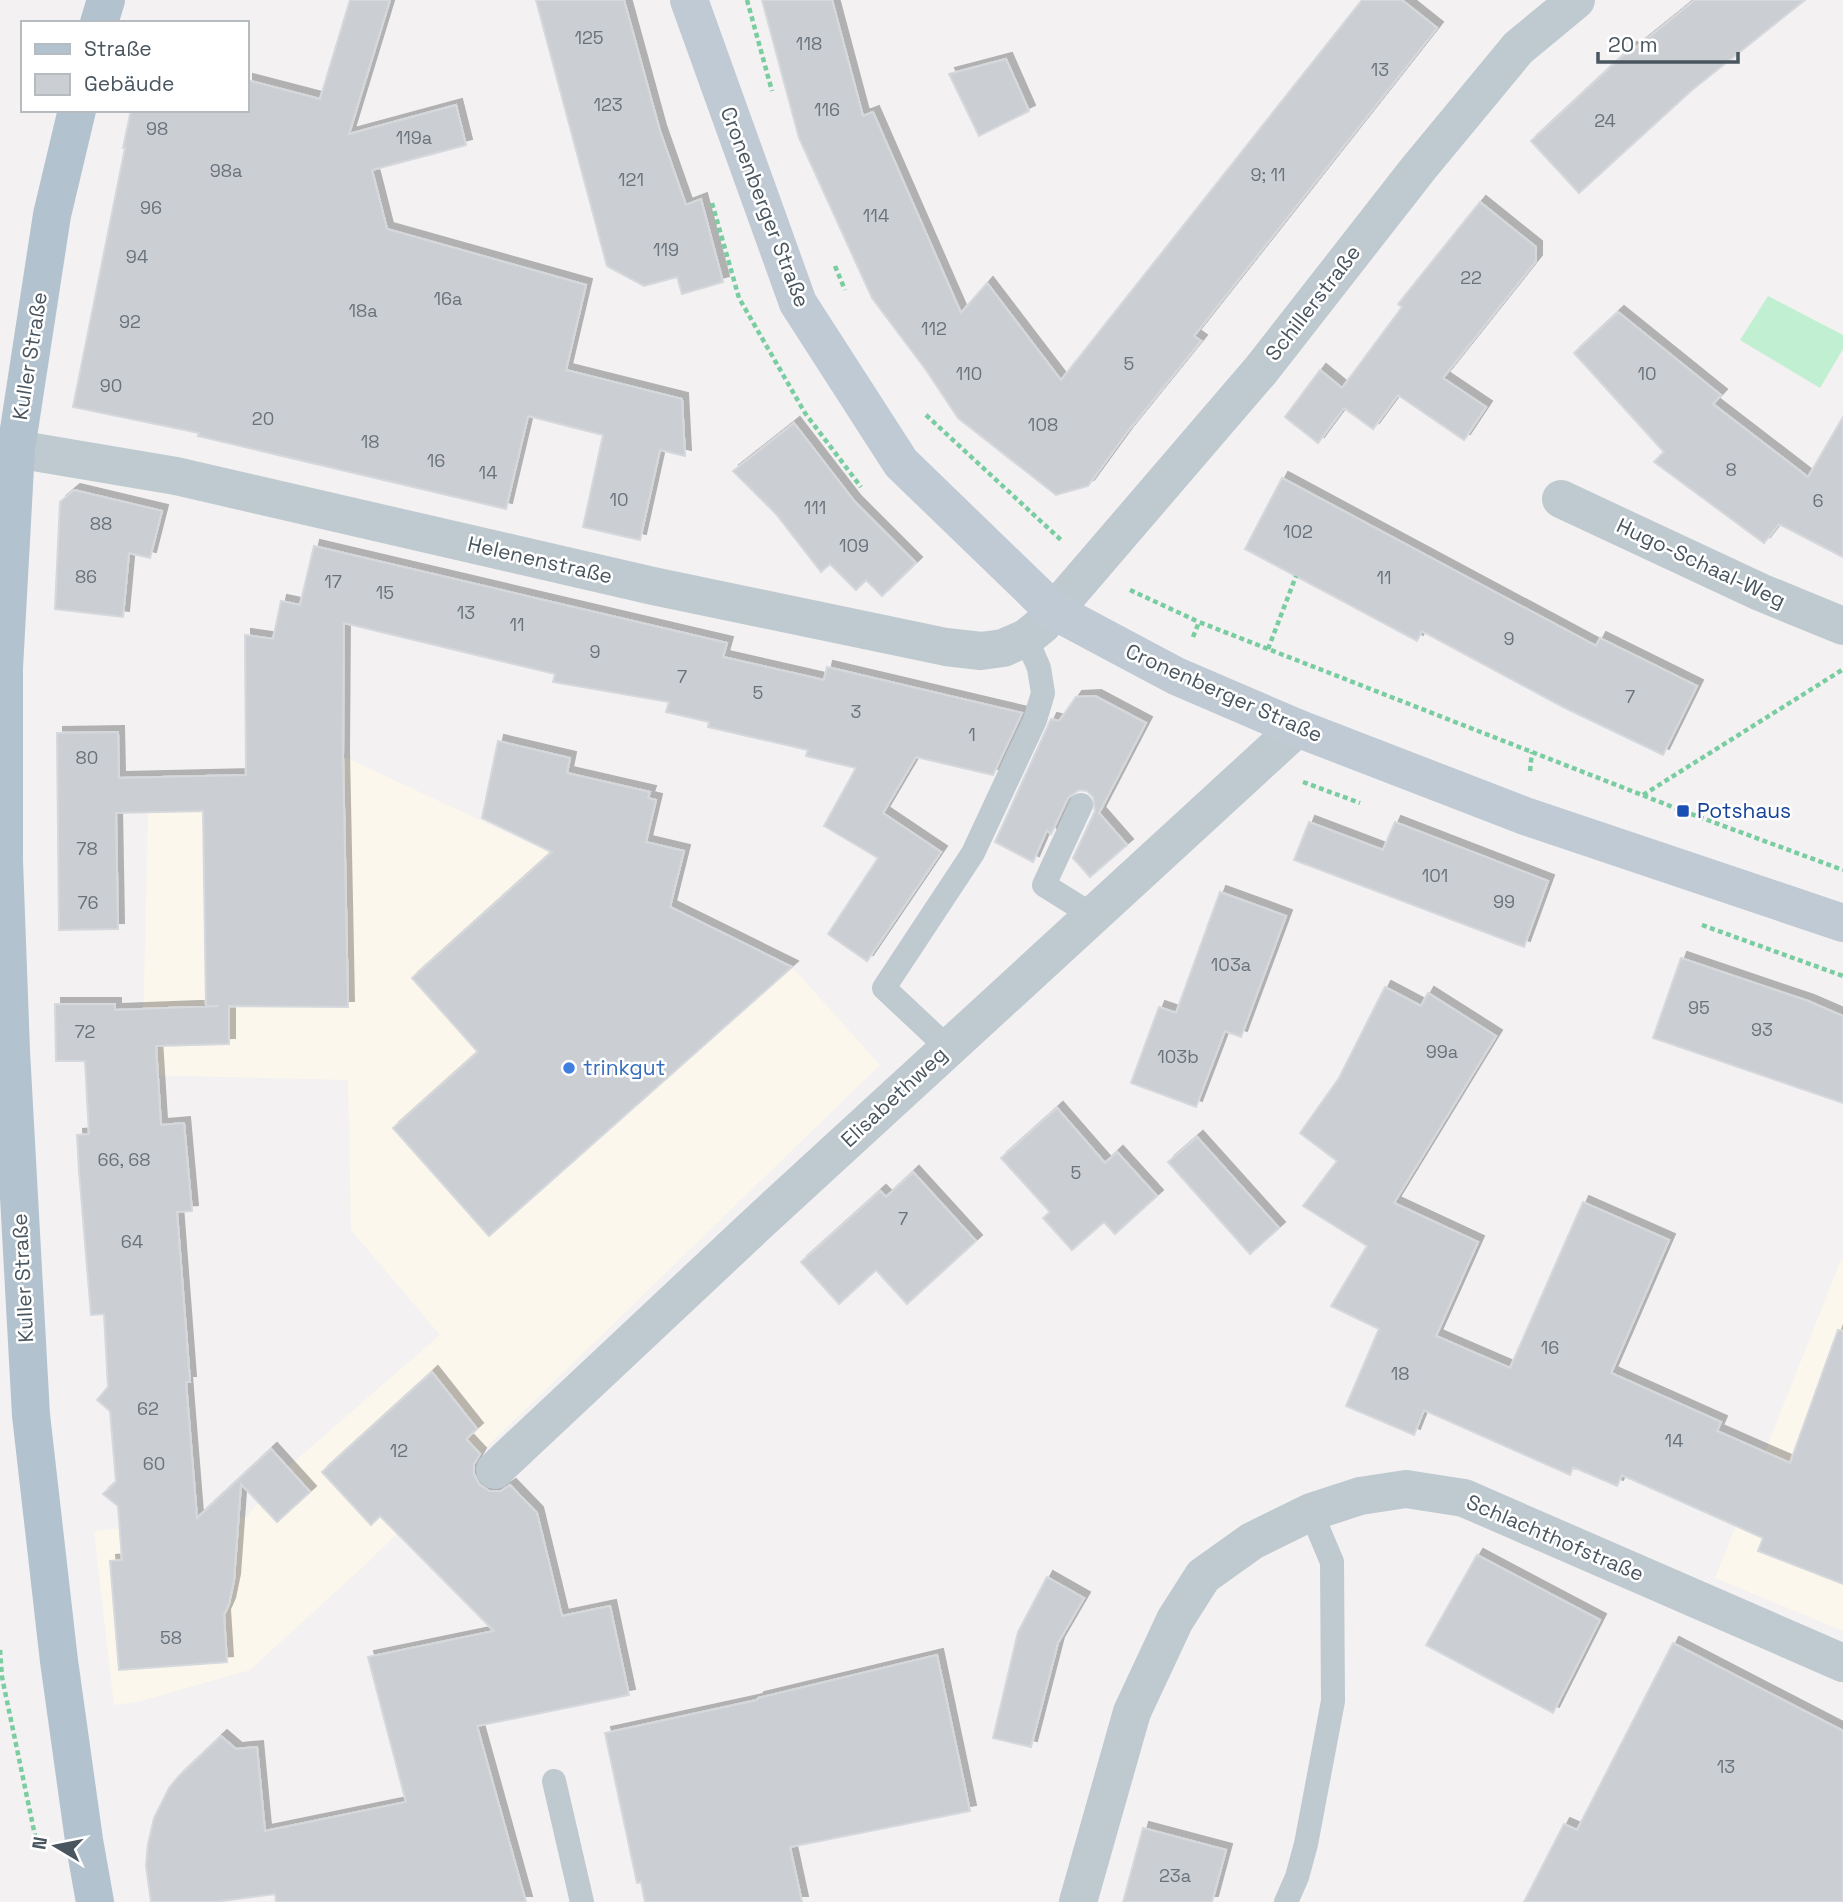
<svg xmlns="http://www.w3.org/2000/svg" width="1843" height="1902" viewBox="0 0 1843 1902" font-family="'Space Grotesk',sans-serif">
  <defs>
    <filter id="shadow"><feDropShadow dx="6" dy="-6" stdDeviation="0" flood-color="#0004"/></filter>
  </defs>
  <rect width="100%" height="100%" fill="#f3f1f1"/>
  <!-- commercial -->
  <path fill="#fcf7ec" d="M 343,756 L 792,967 L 880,1065 L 365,1565 L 250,1670 L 137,1702 L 114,1705 L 94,1531 L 247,1517 L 281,1473 L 440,1335 L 351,1230 L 348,1080 L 142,1075 L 148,812 L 343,809 Z
    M 1841,1260 L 1843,1261 L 1843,1631 L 1715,1578 Z"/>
  <!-- green -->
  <path fill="#c1efd1" d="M 1768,296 L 1843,335 L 1843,349 L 1820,388 L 1740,340 Z"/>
  <!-- building -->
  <path fill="#cbced3" stroke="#d5d8dc" stroke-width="2" filter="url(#shadow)" d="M 350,0 L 390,0 L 349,134 L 456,105 L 466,145 L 372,170 L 387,229 L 586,285 L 566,370 L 682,399 L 685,456 L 660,450 L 640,540 L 583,527 L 603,435 L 528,416 L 506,509 L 198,436 L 199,433 L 73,407 L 125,148 L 123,148 L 131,110 L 247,110 L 247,80 L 320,99 Z
    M 536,0 L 624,0 L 660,131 L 686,205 L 701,199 L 723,282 L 682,294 L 677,277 L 644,286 L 607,266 Z
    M 762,0 L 832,0 L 863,116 L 873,112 L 961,313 L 987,283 L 1061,380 L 1362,0 L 1402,0 L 1437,28 L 1194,336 L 1201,341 L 1128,431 L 1088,486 L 1056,495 L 958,418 L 926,370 L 872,298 L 799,138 Z
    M 1695,0 L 1805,0 L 1692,90 L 1579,193 L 1531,141 L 1631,48 L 1633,50 Z
    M 1006,59 L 1029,111 L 979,136 L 949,74 Z
    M 1480,202 L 1536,247 L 1536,261 L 1443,378 L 1486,407 L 1464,440 L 1398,395 L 1373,429 L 1344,408 L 1318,443 L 1285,417 L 1320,370 L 1342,388 L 1402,307 L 1398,304 Z
    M 1618,312 L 1721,395 L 1713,404 L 1808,477 L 1843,417 L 1843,557 L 1779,524 L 1764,543 L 1654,462 L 1664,452 L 1574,353 Z
    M 794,423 L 855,502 L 916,563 L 882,596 L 866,580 L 856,590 L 830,564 L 821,572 L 776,514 L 733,471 Z
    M 1282,478 L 1596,646 L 1600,638 L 1697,686 L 1663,755 L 1563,707 L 1422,631 L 1417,641 L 1245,549 Z
    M 74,490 L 162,511 L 150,558 L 129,553 L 123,617 L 55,609 L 60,502 Z
    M 314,546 L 727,643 L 723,657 L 824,680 L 827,667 L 1022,713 L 993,775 L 916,757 L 883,813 L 941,852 L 867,961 L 828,934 L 878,858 L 824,826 L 856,768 L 806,756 L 808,750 L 708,727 L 709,722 L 666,712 L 669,702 L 553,682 L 555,674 L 344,623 L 343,756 L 348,1007 L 229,1006 L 229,1044 L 156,1046 L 161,1125 L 184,1123 L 192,1211 L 177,1212 L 190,1382 L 186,1382 L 197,1518 L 271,1449 L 310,1492 L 277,1522 L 241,1484 L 234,1580 L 229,1604 L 224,1615 L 227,1662 L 119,1670 L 110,1561 L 122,1560 L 118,1506 L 103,1494 L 116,1482 L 110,1411 L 97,1400 L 108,1387 L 104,1314 L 91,1315 L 79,1171 L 77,1135 L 89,1134 L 85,1061 L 56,1061 L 55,1004 L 115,1004 L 115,1010 L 219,1006 L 206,1006 L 203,811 L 116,813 L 118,929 L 59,930 L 57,733 L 118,732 L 119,778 L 246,775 L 245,635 L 273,639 L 281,601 L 300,605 Z
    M 1095,696 L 1146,723 L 1099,813 L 1127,845 L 1090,877 L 1073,858 L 1095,811 L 1093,797 L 1087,791 L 1079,790 L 1068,798 L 1051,834 L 1047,830 L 1033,862 L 995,842 L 1051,719 L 1059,721 L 1076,697 Z
    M 498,741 L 570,758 L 567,773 L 650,792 L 648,798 L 656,800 L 646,842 L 684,851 L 670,907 L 792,967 L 489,1236 L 393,1128 L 478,1052 L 412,978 L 552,852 L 482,818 Z
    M 1309,822 L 1383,850 L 1395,822 L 1548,881 L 1524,947 L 1294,860 Z
    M 1220,892 L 1286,916 L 1241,1037 L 1225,1031 L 1196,1107 L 1131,1083 L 1159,1007 L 1176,1013 Z
    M 1681,958 L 1808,1001 L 1843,1016 L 1843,1103 L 1653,1038 Z
    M 1385,987 L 1421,1006 L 1428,993 L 1496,1036 L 1394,1203 L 1478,1242 L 1436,1336 L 1510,1368 L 1583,1202 L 1669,1240 L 1611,1373 L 1721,1422 L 1717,1431 L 1790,1463 L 1838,1330 L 1843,1331 L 1843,1584 L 1758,1551 L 1763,1538 L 1622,1475 L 1617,1486 L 1573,1467 L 1570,1475 L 1424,1410 L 1414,1435 L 1346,1406 L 1379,1329 L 1331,1306 L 1367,1246 L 1303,1206 L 1337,1161 L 1300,1133 L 1339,1078 Z
    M 1057,1108 L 1105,1163 L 1117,1152 L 1157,1196 L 1115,1234 L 1104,1222 L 1072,1250 L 1043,1218 L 1050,1212 L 1001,1158 Z
    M 1197,1137 L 1279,1228 L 1250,1254 L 1168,1162 Z
    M 913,1172 L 976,1241 L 907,1304 L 876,1270 L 839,1304 L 801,1262 L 880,1191 L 886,1197 Z
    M 432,1372 L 477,1429 L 466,1439 L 480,1454 L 474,1464 L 474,1474 L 479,1484 L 489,1491 L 501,1491 L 510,1485 L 537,1513 L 562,1616 L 610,1606 L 629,1695 L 477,1726 L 526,1902 L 276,1902 L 275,1894 L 215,1902 L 151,1902 L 146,1866 L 148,1844 L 154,1818 L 169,1788 L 178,1777 L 221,1736 L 236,1749 L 257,1747 L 265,1831 L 406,1802 L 368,1657 L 494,1631 L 380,1516 L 371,1525 L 322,1472 Z
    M 1477,1555 L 1600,1620 L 1553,1713 L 1426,1645 Z
    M 1047,1577 L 1084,1598 L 1058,1643 L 1031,1747 L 993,1738 L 1018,1632 Z
    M 1673,1643 L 1843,1731 L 1843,1902 L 1524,1902 L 1564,1824 L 1577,1830 Z
    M 937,1655 L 970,1811 L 790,1847 L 802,1902 L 645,1902 L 641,1882 L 637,1883 L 605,1733 L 757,1700 L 758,1698 Z
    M 1143,1828 L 1226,1850 L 1212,1902 L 1123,1902 Z"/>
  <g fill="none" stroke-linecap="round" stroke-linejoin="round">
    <!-- path -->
    <path stroke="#79cda1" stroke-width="4.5" stroke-dasharray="5 3.5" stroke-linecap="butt" d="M 747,0 L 772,91
      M 712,203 L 739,298 L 805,413 L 861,487
      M 835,266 L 845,290
      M 926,415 L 1061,540
      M 1130,590 L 1199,622
      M 1193,637 L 1199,622 L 1683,811 L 1843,870
      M 1268,649 L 1296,576
      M 1530,771 L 1532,752
      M 1303,782 L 1360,803
      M 1643,795 L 1842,670
      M 1702,925 L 1843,976
      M 0,1650 L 2,1677 L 38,1850"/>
    <!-- service -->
    <path stroke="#bfc9d0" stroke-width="24" d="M 1081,805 L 1044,885 L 1092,915
      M 948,1048 L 884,988 L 973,853 L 1035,720 L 1043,693 L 1039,668 L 1026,638
      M 554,1781 L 582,1902
      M 1286,1902 L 1297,1877 L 1306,1844 L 1333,1701 L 1332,1562 L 1311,1512"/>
    <!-- minor -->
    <path stroke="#bfc9d0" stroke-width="38" d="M 16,449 L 176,476 L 653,586 L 946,647 L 981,651 L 1003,648 L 1026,638 L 1042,625 L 1261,370 L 1418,169 L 1518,48 L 1576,0
      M 1561,499 L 1760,592 L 1843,626
      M 495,1470 L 757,1224 L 1297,728
      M 1078,1902 L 1132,1712 L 1175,1620 L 1203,1576 L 1252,1541 L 1311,1512 L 1360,1496 L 1406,1489 L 1464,1498 L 1843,1663"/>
    <!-- secondary -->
    <path stroke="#bfcad4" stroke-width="38" d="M 689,0 L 798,303 L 901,463 L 1054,611 L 1176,676 L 1297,728 L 1525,816 L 1843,923"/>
    <!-- primary -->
    <path stroke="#b2c2cf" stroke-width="38" d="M 99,23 L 106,0
      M 77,110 L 52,215 L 16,449 L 4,668 L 4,861 L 11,1051 L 31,1415 L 59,1661 L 84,1840 L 95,1902"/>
  </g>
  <!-- markers -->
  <rect fill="#1a4fb4" stroke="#fff" stroke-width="2.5" x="1676" y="804" width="14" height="14" rx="3.5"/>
  <circle fill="#3f7fe0" stroke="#fff" stroke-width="2.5" cx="569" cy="1068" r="7"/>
  <g text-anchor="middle" stroke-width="5" stroke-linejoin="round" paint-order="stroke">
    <!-- number labels -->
    <g font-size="18" fill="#6a737c">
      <text x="589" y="44">125</text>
      <text x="809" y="50">118</text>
      <text x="1380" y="76">13</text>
      <text x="608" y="111">123</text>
      <text x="827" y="116">116</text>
      <text x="1605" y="127">24</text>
      <text x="157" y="135">98</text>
      <text x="414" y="144">119a</text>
      <text x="226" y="177">98a</text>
      <text x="1268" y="181">9; 11</text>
      <text x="631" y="186">121</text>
      <text x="151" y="214">96</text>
      <text x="876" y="222">114</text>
      <text x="666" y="256">119</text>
      <text x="137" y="263">94</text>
      <text x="1471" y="284">22</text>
      <text x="448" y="305">16a</text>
      <text x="363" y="317">18a</text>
      <text x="130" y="328">92</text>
      <text x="934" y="335">112</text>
      <text x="1129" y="370">5</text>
      <text x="969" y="380">110</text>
      <text x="1647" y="380">10</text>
      <text x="111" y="392">90</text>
      <text x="263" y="425">20</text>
      <text x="1043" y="431">108</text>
      <text x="370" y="448">18</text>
      <text x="436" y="467">16</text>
      <text x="1731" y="476">8</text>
      <text x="488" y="479">14</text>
      <text x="619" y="506">10</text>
      <text x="1818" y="507">6</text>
      <text x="815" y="514">111</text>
      <text x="101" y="530">88</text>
      <text x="1298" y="538">102</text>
      <text x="854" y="552">109</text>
      <text x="86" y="583">86</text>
      <text x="1384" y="584">11</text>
      <text x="333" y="588">17</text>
      <text x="385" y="599">15</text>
      <text x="466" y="619">13</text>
      <text x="517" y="631">11</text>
      <text x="1509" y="645">9</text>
      <text x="595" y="658">9</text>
      <text x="682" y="683">7</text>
      <text x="758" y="699">5</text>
      <text x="1630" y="703">7</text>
      <text x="856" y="718">3</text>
      <text x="972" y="741">1</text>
      <text x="87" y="764">80</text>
      <text x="87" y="855">78</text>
      <text x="1435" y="882">101</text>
      <text x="1504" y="908">99</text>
      <text x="88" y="909">76</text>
      <text x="1231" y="971">103a</text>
      <text x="1699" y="1014">95</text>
      <text x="1762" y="1036">93</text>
      <text x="85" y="1038">72</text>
      <text x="1442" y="1058">99a</text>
      <text x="1178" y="1063">103b</text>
      <text x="124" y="1166">66, 68</text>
      <text x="1076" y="1179">5</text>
      <text x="903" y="1225">7</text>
      <text x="132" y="1248">64</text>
      <text x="1550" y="1354">16</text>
      <text x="1400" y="1380">18</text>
      <text x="148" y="1415">62</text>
      <text x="1674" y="1447">14</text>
      <text x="399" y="1457">12</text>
      <text x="154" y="1470">60</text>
      <text x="171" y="1644">58</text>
      <text x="1726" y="1773">13</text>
      <text x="1175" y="1882">23a</text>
    </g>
    <!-- street labels -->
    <g font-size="21" fill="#49555f" stroke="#fff">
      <text transform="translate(765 207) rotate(69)" y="7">Cronenberger Straße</text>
      <text transform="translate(1313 303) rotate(-52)" y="7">Schillerstraße</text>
      <text transform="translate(30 356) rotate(-81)" y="7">Kuller Straße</text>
      <text transform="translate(540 560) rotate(13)" y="7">Helenenstraße</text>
      <text transform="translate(1701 563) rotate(25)" y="7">Hugo-Schaal-Weg</text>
      <text transform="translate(1224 693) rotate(24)" y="7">Cronenberger Straße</text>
      <text transform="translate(894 1097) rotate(-43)" y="7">Elisabethweg</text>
      <text transform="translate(23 1278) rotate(-93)" y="7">Kuller Straße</text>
      <text transform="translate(1555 1538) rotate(23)" y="7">Schlachthofstraße</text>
    </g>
    <!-- transit labels -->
    <g font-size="21" fill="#164399" stroke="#fff" text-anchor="start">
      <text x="1697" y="818">Potshaus</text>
    </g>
    <!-- shop labels -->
    <g font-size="21" fill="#366cbe" stroke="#fff" text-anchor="start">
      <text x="583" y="1075">trinkgut</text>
    </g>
  </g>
  <!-- legend -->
  <rect x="21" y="21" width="228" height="91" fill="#ffffff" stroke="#b6bbbf" stroke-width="2"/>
  <rect x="35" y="44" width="35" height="10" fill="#b2c2cf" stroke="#b6bbbf" stroke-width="2"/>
  <text x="84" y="56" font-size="21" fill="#49555f">Straße</text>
  <rect x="35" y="74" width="35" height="21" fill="#cbced3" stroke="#b6bbbf" stroke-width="2"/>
  <text x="84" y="91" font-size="21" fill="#49555f">Gebäude</text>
  <!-- north arrow -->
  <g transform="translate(56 1846) rotate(280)" stroke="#ffffff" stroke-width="5" paint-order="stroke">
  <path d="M0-5L12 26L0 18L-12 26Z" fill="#49555f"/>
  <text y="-10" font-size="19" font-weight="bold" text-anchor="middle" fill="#49555f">N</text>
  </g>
  <!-- scale -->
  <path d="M1598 52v10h140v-10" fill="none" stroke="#49555f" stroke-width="3.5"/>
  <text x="1608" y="52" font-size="21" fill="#49555f" stroke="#ffffff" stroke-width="5" paint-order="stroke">20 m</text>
</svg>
